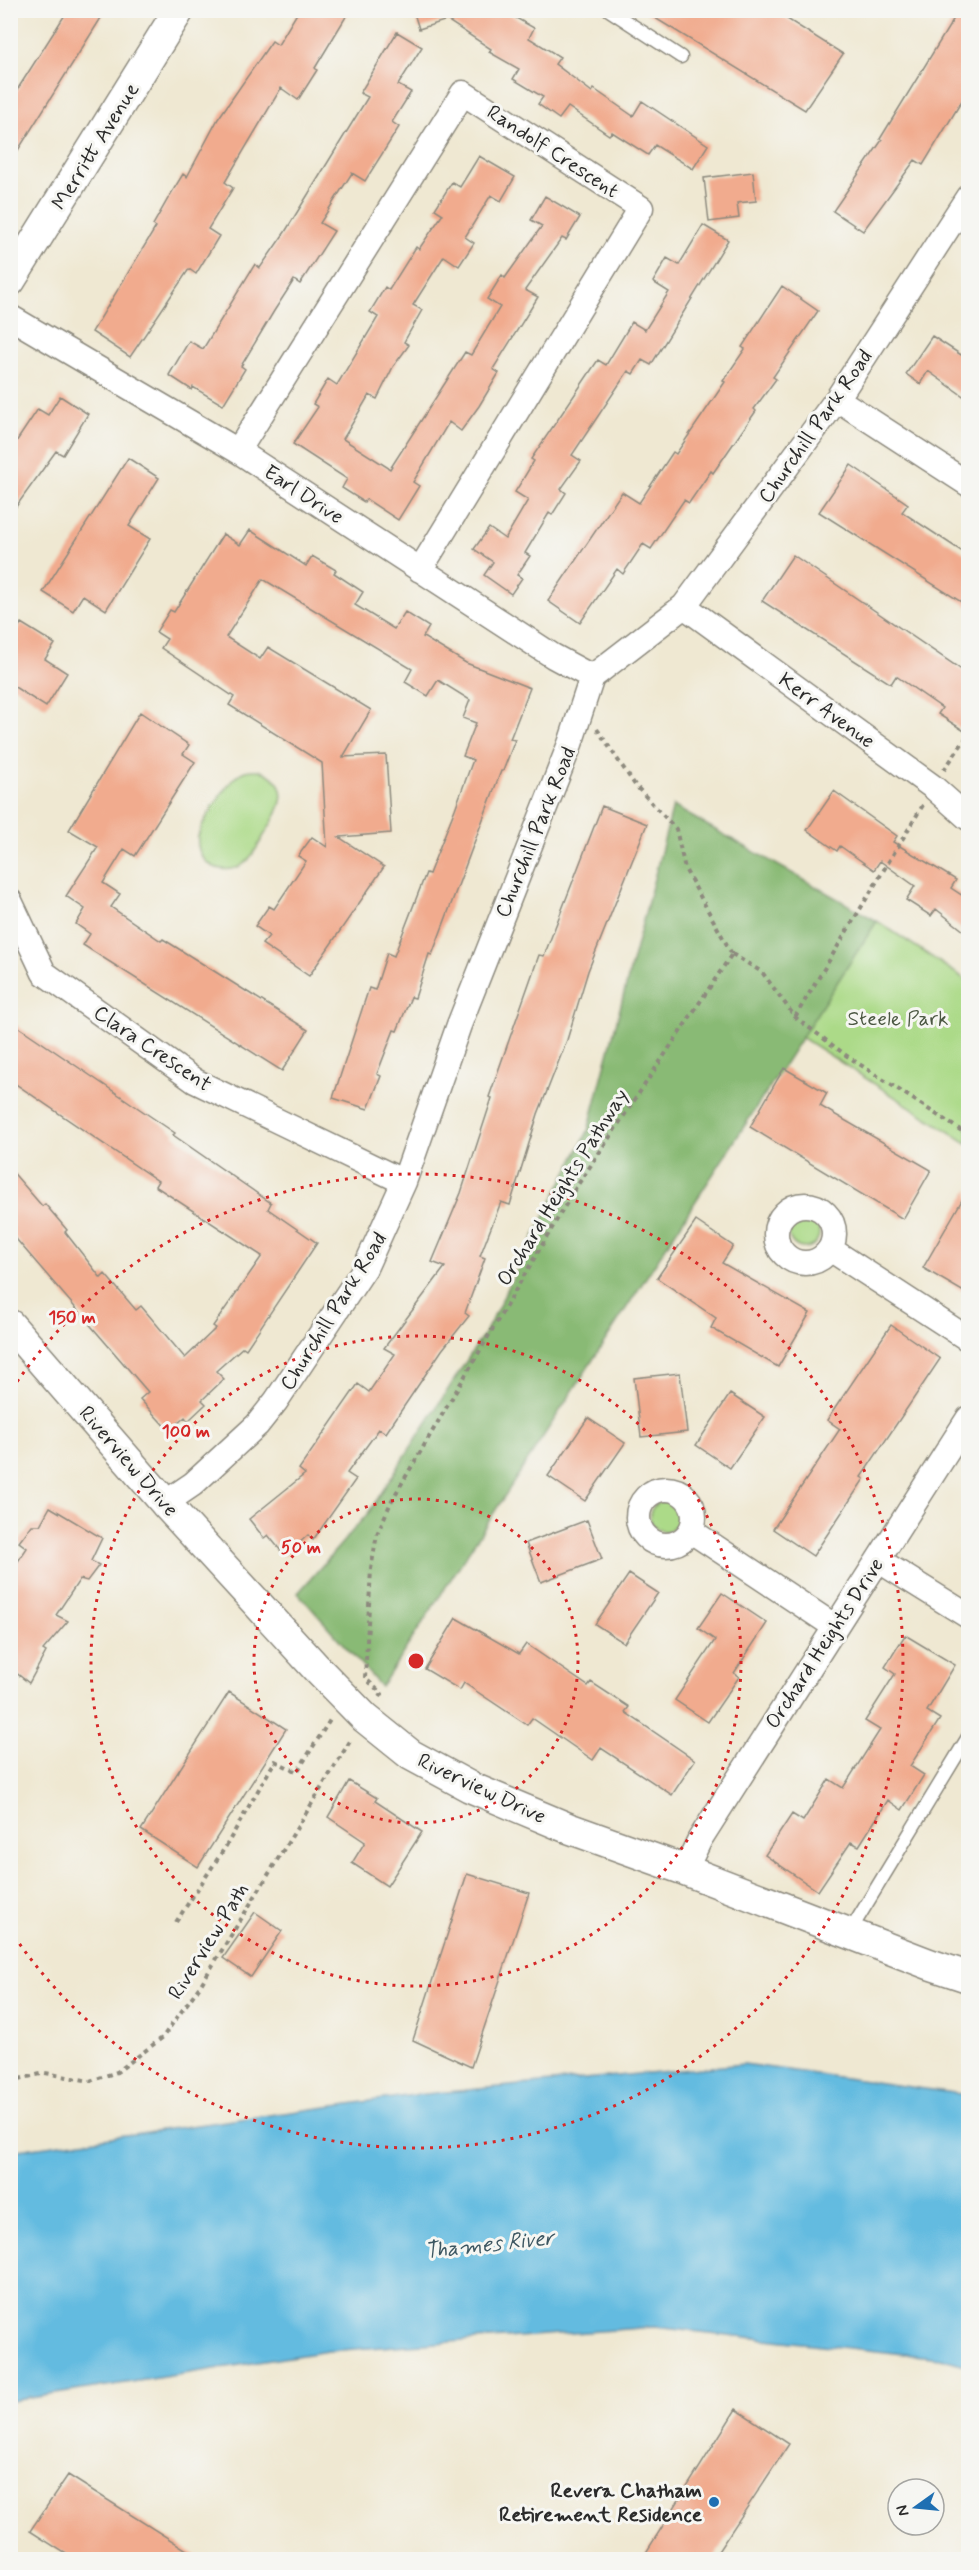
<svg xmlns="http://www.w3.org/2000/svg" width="979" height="2570" viewBox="0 0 979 2570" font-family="Mynerve,sans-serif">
  <rect width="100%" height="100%" fill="#f6f6f2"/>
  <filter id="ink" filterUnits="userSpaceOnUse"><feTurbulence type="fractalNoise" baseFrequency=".0167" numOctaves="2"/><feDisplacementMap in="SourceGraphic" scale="12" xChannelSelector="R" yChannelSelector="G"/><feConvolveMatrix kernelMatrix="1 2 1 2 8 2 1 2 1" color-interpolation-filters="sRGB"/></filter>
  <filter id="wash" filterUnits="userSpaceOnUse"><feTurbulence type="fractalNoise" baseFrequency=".008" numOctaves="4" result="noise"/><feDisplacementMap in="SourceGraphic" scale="24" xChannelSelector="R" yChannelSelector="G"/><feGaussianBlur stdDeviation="1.35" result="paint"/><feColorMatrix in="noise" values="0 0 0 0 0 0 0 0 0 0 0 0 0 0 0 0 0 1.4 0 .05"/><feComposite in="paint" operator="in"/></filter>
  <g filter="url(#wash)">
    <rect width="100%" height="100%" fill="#efe8d2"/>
    <!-- green -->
    <path fill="#acda88" stroke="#6c825a" stroke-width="1.5" d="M 259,770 C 295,783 281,809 266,832 C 260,842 254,855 245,863 C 233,873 213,871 204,859 C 199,853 197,845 198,837 C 201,823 229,779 241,773 C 246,769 252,770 259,770 Z
      M 877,921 L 968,981 L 968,1144 L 798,1035 Z
      M789 1233a15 15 0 1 1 30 0a15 15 0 1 1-30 0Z
      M650 1516a15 15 0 1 1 30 0a15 15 0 1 1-30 0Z"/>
    <!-- forest -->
    <path fill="#89ba74" stroke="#5a7250" stroke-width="1.5" d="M 673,806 L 877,921 L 381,1687 L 298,1593 L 369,1512 L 487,1329 L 588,1131 Z"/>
    <!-- water -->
    <path fill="#63bbe0" stroke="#477386" stroke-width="1.5" d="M 744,2064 L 968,2095 L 968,2366 L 941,2358 L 654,2327 L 328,2351 L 11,2401 L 11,2151 L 414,2095 Z"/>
    <g id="blocks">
      <!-- building -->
      <path fill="#f1ab8e" d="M 68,10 L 106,10 L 10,163 L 10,101 Z
        M 299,10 L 350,10 L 315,68 L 317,70 L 298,100 L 281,88 L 225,182 L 233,188 L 208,229 L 219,236 L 196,274 L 189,269 L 130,357 L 92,332 L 156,227 L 153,225 L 169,197 L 183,174 L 187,177 L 218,119 L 272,41 L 278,45 Z
        M 413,10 L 502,10 L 534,28 L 529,38 L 560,57 L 555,64 L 592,92 L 594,89 L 633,116 L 642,101 L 708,145 L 693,169 L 655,145 L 648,155 L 612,132 L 609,135 L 568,107 L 559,119 L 538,104 L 543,97 L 513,79 L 519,69 L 489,52 L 491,49 L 447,20 L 419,29 Z
        M 642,10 L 773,10 L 843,54 L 805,110 Z
        M 959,10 L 969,10 L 969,89 L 923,165 L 915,160 L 863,231 L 833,211 L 882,140 L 880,139 Z
        M 397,32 L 422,47 L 398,85 L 411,92 L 392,122 L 399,127 L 365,181 L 352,173 L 320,223 L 334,231 L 300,284 L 294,280 L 274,311 L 241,366 L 245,369 L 223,405 L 193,387 L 192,390 L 169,375 L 189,341 L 203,349 L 255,264 L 260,268 L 285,232 L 368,97 L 360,93 Z
        M 479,156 L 515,177 L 501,201 L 491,195 L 465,237 L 474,243 L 459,266 L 444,256 L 413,305 L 422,310 L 404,342 L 409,345 L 393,367 L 377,399 L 369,395 L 343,439 L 390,469 L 465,352 L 471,355 L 500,307 L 487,299 L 502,275 L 505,278 L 542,226 L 531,220 L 545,196 L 580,217 L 566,240 L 562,238 L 525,290 L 538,297 L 493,369 L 499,373 L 479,406 L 461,431 L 449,422 L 413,482 L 419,486 L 398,520 L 366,499 L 364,502 L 342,488 L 347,479 L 293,444 L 318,407 L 313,404 L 328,379 L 337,385 L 378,317 L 370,312 L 385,287 L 389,290 L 416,247 L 419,249 L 443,214 L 435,209 L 452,182 L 460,187 Z
        M 753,172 L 756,201 L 737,203 L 739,218 L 709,222 L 704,178 Z
        M 703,225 L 728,240 L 651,365 L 642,360 L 633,374 L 628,371 L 572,455 L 581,461 L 561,489 L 566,493 L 552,515 L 549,513 L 525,553 L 530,556 L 517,575 L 522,578 L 511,594 L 484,575 L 493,562 L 474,549 L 489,528 L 505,539 L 528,500 L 515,492 L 534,461 L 531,459 L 598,360 L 606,365 L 632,322 L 645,330 L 669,292 L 653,282 L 667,258 L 679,265 Z
        M 782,286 L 818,311 L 773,377 L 776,379 L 754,409 L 756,411 L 713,473 L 711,471 L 689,503 L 684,500 L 651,549 L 643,544 L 623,574 L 617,569 L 580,623 L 548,601 L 622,492 L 639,503 L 673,452 L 676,454 L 725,382 L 723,381 L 745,349 L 742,347 Z
        M 932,336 L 969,360 L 969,400 L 928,371 L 920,384 L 906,374 Z
        M 60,396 L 88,414 L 63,455 L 56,451 L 10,515 L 10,451 L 38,409 L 48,415 Z
        M 128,458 L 159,478 L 129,526 L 150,539 L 106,610 L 83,595 L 73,611 L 43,592 Z
        M 851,465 L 908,504 L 902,512 L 969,556 L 969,607 L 819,512 Z
        M 250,530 L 306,566 L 312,556 L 336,570 L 334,573 L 363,592 L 355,605 L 394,629 L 405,612 L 429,627 L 423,637 L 466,663 L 530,688 L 510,739 L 515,740 L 503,771 L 501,771 L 432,955 L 429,954 L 415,998 L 411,997 L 397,1031 L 394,1030 L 377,1074 L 381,1076 L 368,1109 L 333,1098 L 369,988 L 375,990 L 387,953 L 394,956 L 426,873 L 429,874 L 455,809 L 473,760 L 463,756 L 476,723 L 463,718 L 470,700 L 438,680 L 428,696 L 405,682 L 412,669 L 263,579 L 226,637 L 260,659 L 268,647 L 371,710 L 343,757 L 386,755 L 391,833 L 339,837 L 384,867 L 309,976 L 262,944 L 269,936 L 255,926 L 269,906 L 274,909 L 306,861 L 298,856 L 312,837 L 327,847 L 322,763 L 229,705 L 234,697 L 161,648 L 167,639 L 156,632 L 170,610 L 174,612 L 223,534 L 240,545 Z
        M 793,555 L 969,675 L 969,734 L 938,714 L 942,708 L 896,676 L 891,684 L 762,601 Z
        M 21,623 L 55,644 L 45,659 L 67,673 L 46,707 L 10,684 L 10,641 Z
        M 140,712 L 189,745 L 183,754 L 195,762 L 135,856 L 124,849 L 103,883 L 120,894 L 111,907 L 161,941 L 163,939 L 308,1030 L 282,1071 L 83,945 L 90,934 L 76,924 L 85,909 L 66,896 L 98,847 L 69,830 Z
        M 834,791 L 897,836 L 893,842 L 956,880 L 951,888 L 969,900 L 969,935 L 936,909 L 931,916 L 906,900 L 915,886 L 880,861 L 874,870 L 840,846 L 837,851 L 807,830 Z
        M 602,806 L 647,824 L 588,971 L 567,1040 L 538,1114 L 510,1205 L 501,1202 L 480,1256 L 485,1258 L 465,1313 L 469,1316 L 442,1350 L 386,1433 L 379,1429 L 347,1473 L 356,1479 L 313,1540 L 308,1535 L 285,1556 L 268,1535 L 264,1538 L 249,1519 L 305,1474 L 299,1469 L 358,1384 L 369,1392 L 395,1354 L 384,1348 L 445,1267 L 432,1262 L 461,1193 L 492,1098 L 489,1097 L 539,955 L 544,956 Z
        M 10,1021 L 175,1133 L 173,1135 L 271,1203 L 268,1209 L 317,1243 L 246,1349 L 243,1347 L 216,1371 L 224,1379 L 202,1400 L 206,1404 L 188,1421 L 185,1417 L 169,1431 L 140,1399 L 148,1392 L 10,1232 L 10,1169 L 42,1206 L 45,1204 L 67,1230 L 65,1232 L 101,1278 L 105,1274 L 136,1310 L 141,1306 L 185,1358 L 216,1328 L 213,1326 L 262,1256 L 155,1186 L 158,1181 L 10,1080 Z
        M 784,1068 L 827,1093 L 820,1106 L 931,1170 L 903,1219 L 750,1127 Z
        M 969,1188 L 969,1295 L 923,1268 Z
        M 696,1221 L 733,1246 L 722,1263 L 810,1313 L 778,1367 L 711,1328 L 716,1318 L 657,1278 Z
        M 891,1325 L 940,1359 L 861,1477 L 864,1479 L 813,1556 L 773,1529 L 840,1429 L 827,1420 Z
        M 680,1373 L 687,1432 L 641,1437 L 634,1378 Z
        M 730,1394 L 765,1417 L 730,1468 L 696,1445 Z
        M 588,1418 L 625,1443 L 585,1501 L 548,1476 Z
        M 50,1507 L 102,1538 L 91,1561 L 99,1565 L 87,1581 L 80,1579 L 56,1615 L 68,1621 L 43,1650 L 46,1652 L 29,1683 L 10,1668 L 10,1573 L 27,1548 L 19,1542 L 32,1525 L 40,1525 Z
        M 587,1520 L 602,1559 L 541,1582 L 526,1543 Z
        M 629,1574 L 658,1593 L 624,1643 L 595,1624 Z
        M 722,1593 L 767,1623 L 734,1673 L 739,1677 L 708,1722 L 675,1700 L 715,1640 L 698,1628 Z
        M 456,1618 L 519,1654 L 526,1644 L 588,1686 L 591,1682 L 629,1707 L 625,1712 L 695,1760 L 672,1795 L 601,1748 L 593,1760 L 532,1718 L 527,1725 L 464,1683 L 460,1690 L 425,1669 Z
        M 905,1635 L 955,1665 L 927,1711 L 940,1719 L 910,1766 L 924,1775 L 902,1810 L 888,1800 L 859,1846 L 851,1842 L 818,1891 L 765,1855 L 792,1814 L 803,1821 L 829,1779 L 843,1788 L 880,1730 L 865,1721 L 895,1674 L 885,1667 Z
        M 229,1692 L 286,1729 L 198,1867 L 141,1830 Z
        M 349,1781 L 377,1798 L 375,1801 L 422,1832 L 387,1886 L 352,1863 L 365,1842 L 328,1817 Z
        M 467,1874 L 529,1893 L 471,2067 L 413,2040 Z
        M 255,1912 L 282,1931 L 251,1977 L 223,1958 Z
        M 736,2409 L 789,2444 L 713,2559 L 642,2559 Z
        M 68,2475 L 201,2559 L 74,2559 L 30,2531 Z"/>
    </g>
  </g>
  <g filter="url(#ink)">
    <use href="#blocks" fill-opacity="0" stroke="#8d8a7e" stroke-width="1.5"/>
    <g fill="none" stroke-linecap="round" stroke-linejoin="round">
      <!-- service casing -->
      <g stroke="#8d8a7e" stroke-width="15">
        <path id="service" d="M 609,10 L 681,57
          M 849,1933 L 968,1737"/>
      </g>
      <!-- minor casing -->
      <g stroke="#8d8a7e" stroke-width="27">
        <path id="minor" d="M 10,317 L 238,451 L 553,656 L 592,677
          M 837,399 L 968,484
          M 238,451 L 463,93 L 641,208 L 420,570
          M 684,606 L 933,787 L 968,818
          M 10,901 L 44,973 L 195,1081 L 404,1182
          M776 1234a29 29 0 1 1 58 0a29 29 0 1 1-58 0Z
          M 830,1249 L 968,1339
          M638 1517a28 28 0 1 1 56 0a28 28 0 1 1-56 0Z
          M 165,1503 L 193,1484 L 257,1425 L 276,1401 L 365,1268 L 404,1182 L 459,1025 L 570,744 L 592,677 L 684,606 L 837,399 L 968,197
          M 691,1531 L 834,1626
          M 878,1560 L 968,1616
          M 685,1870 L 700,1839 L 968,1419"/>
      </g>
      <!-- tertiary casing -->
      <g stroke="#8d8a7e" stroke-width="33">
        <path id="tertiary" d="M 10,281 L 179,10
          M 10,1325 L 165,1503 L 319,1671 L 365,1718 L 411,1755 L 470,1787 L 568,1828 L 685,1870 L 929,1964 L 968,1977"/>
      </g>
      <!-- path -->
      <path stroke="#8d8a7e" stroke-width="4" stroke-dasharray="4.5 4.5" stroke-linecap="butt" d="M 597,729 L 635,785 L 676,829 L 685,869 L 732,954
        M 944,770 L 968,735
        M 732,954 L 762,972 L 795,1017 L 847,1056 L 968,1135
        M 795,1017 L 923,805
        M 380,1697 L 382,1694 L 365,1678 L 371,1569 L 377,1534 L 392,1500 L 575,1189 L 732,954
        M 176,1922 L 226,1846 L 275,1761 L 297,1772 L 330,1720
        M 10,2081 L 45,2073 L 90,2081 L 117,2072 L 162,2038 L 200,1986 L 352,1738"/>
      <!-- service -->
      <use href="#service" stroke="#fff" stroke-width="12"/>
      <!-- minor -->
      <use href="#minor" stroke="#fff" stroke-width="24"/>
      <!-- tertiary -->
      <use href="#tertiary" stroke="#fff" stroke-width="30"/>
    </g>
  </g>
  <!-- distance rings -->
  <g fill="none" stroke="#d62828" stroke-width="3" stroke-dasharray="3 6">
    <circle cx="416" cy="1661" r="162"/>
    <circle cx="416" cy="1661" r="325"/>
    <path d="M12 1389A487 487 0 1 1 12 1933"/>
  </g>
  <!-- markers -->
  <circle fill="#1f6fb2" stroke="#f6f6f2" stroke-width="2" cx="714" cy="2502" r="6"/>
  <g text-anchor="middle" stroke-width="6" stroke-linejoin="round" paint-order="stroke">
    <!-- street labels -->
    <g font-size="21" fill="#2b2b2b" stroke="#f6f6f2">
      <text transform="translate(95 146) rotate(-58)" y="7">Merritt Avenue</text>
      <text transform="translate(553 151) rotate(33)" y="7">Randolf Crescent</text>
      <text transform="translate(815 426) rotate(-55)" y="7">Churchill Park Road</text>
      <text transform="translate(304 494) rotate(33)" y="7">Earl Drive</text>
      <text transform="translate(827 710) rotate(36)" y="7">Kerr Avenue</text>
      <text transform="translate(535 832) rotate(-68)" y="7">Churchill Park Road</text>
      <text transform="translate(153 1048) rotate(34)" y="7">Clara Crescent</text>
      <text transform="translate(562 1187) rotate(-58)" y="7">Orchard Heights Pathway</text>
      <text transform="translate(333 1311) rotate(-58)" y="7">Churchill Park Road</text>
      <text transform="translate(129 1461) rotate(49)" y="7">Riverview Drive</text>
      <text transform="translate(824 1643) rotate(-57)" y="7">Orchard Heights Drive</text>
      <text transform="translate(482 1788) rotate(25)" y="7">Riverview Drive</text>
      <text transform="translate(208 1941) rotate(-58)" y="7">Riverview Path</text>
    </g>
    <!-- park labels -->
    <g font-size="21" fill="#4b5742" stroke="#f6f6f2">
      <text x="898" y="1025">Steele Park</text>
    </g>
    <!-- poi labels -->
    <g font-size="21" font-weight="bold" fill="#2b2b2b" stroke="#f6f6f2" text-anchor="end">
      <text x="702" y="2497">Revera Chatham<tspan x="702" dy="24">Retirement Residence</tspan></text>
    </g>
    <!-- water labels -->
    <g font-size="22" font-style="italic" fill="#3c5661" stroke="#f6f6f2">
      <text transform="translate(489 2243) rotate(-6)" y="8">Thames River</text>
    </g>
  </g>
  <circle cx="416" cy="1661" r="9" fill="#d62828" stroke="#f6f6f2" stroke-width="3"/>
  <g font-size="18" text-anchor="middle" font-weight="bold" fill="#d62828" stroke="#f6f6f2" stroke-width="6" stroke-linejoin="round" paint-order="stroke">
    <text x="72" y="1323">150 m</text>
    <text x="186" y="1437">100 m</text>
    <text x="301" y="1553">50 m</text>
  </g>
  <!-- margin -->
  <rect width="979" height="2570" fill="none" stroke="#f6f6f2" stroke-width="36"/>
  <!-- north arrow -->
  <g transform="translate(916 2507) rotate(255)"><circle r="28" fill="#f6f6f2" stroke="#a5a5a2" stroke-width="1.5"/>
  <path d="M0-4.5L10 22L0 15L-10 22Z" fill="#1f6fb2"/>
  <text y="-9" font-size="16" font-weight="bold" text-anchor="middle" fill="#2b2b2b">N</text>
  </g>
</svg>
